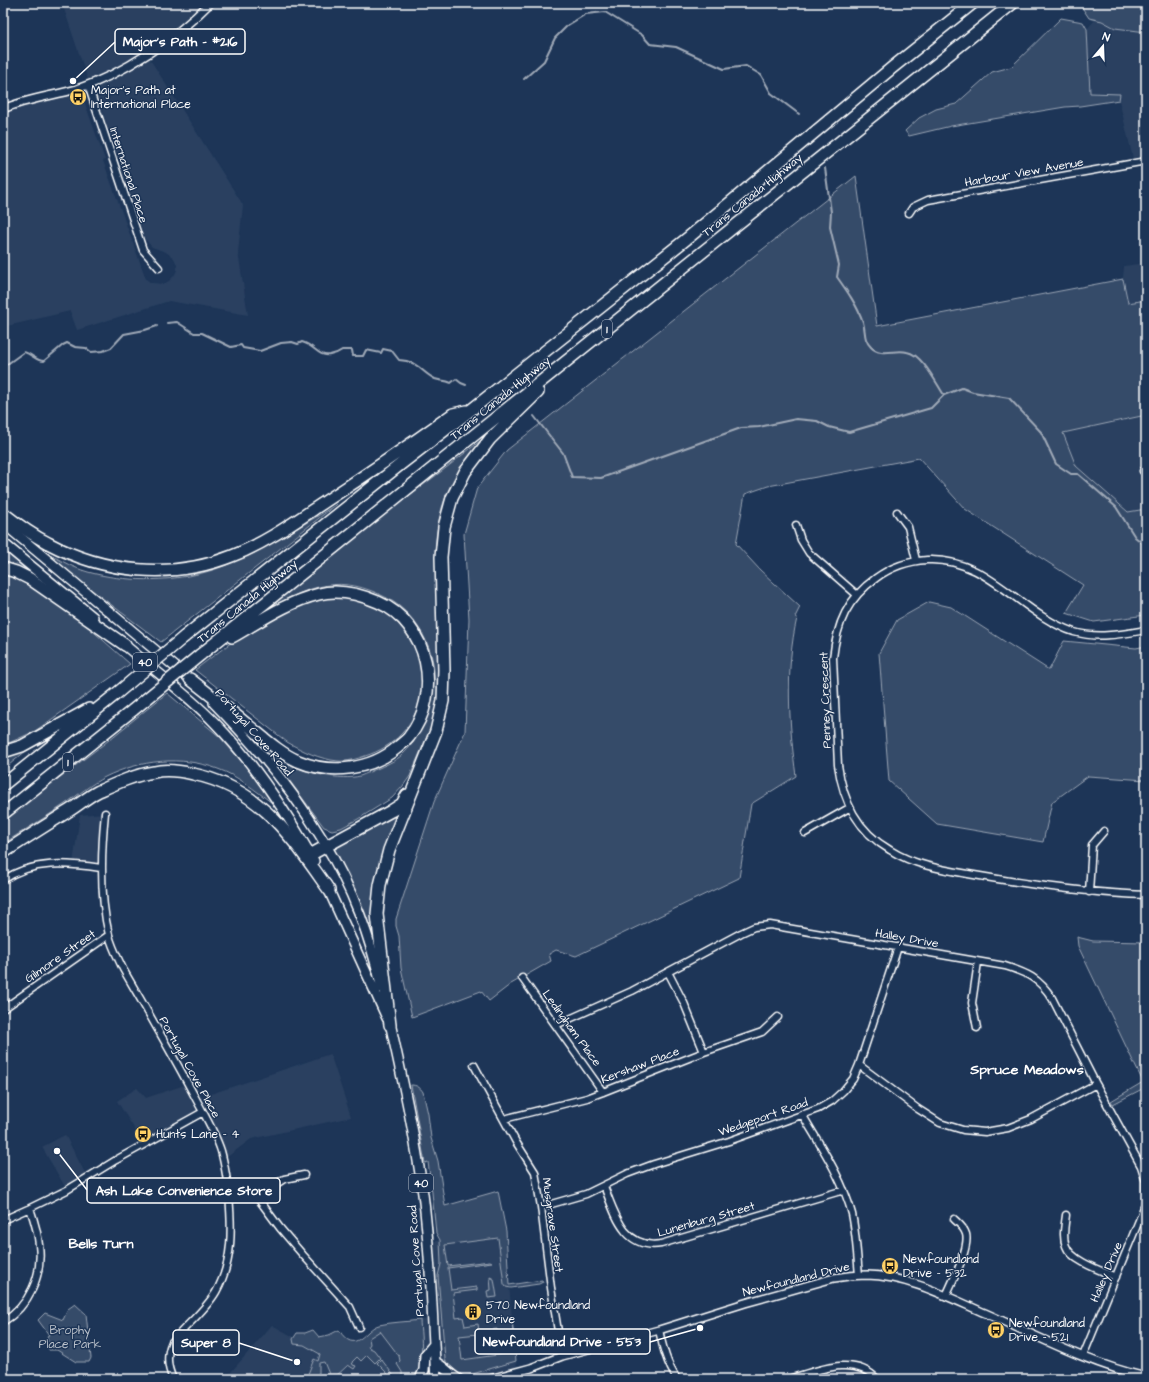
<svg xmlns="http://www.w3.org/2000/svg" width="1149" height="1382" viewBox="0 0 1149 1382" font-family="'Architects Daughter',sans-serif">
  <rect width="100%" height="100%" fill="#1d3557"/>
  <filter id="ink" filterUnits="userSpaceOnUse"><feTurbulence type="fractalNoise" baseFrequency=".025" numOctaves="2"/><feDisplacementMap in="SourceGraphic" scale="8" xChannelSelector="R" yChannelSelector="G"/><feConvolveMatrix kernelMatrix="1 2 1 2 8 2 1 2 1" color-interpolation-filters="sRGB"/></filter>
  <g filter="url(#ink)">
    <!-- built -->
    <path fill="#2a4161" d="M 62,3 L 203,3 L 190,16 L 161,40 L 122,64 L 88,80 Z
      M 1095,20 L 1102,21 L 1115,28 L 1146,32 L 1146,155 L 1133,158 L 1119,100 L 1120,94 L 1090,94 L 1087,29 Z
      M 149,58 L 243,205 L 238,252 L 248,315 L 169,301 L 77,330 L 70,311 L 3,327 L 3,114 L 28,105 L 76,93 L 80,93 L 82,95 L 105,160 L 103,161 L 105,166 L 146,279 L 151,283 L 164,284 L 169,281 L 174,276 L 177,270 L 177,265 L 174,258 L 166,252 L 152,247 L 145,239 L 95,89 L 100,84 L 133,67 Z
      M 1146,263 L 1146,509 L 1128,512 L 1076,466 L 1063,433 L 1128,303 L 1123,279 L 1124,266 Z
      M 105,813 L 101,868 L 73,864 L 80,815 Z
      M 330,1054 L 351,1117 L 251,1139 L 223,1160 L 203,1112 L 144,1144 L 117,1101 L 137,1088 L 146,1098 L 188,1084 L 196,1099 Z
      M 65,1135 L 87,1177 L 67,1190 L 42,1147 Z
      M 506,1231 L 509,1285 L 517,1371 L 531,1368 L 534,1379 L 225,1379 L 272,1325 L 337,1361 L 377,1325 L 432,1319 L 428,1242 Z"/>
    <!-- green -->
    <path fill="#364b69" stroke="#9aa5b4" d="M 1084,3 L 1146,3 L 1146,32 L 1115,28 L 1102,21 L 1089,18 L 1081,6 Z
      M 1061,18 L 1083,22 L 1087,29 L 1090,93 L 1120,94 L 1119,100 L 1080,106 L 1065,107 L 951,126 L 909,136 L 905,131 L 919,118 L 936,109 L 956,104 L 992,72 L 1011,67 Z
      M 856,176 L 877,326 L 1123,279 L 1128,303 L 1146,300 L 1146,415 L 1063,433 L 1076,466 L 1128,512 L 1146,509 L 1146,615 L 1094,622 L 1066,613 L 1083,585 L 965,509 L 919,458 L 768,486 L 745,494 L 736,544 L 760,570 L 800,607 L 795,617 L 797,618 C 785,669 789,725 796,776 L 751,804 L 739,878 L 576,956 L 556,950 L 549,954 L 551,961 L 511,984 L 489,1001 L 481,991 L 412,1017 L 401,968 L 399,936 L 396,926 L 396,919 L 434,802 L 465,732 L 469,619 L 464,534 L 477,488 L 507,450 Z
      M 485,437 C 453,472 438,502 435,550 L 440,682 L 437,703 L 431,727 L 410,776 L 403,786 L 392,798 L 358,819 L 341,828 L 332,830 L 324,827 L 289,780 L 248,729 C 261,741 274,756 289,764 C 306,773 341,781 360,776 C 366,774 373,770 379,768 C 388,764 399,759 405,752 C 412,746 417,735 421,727 C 429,710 435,690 434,671 C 432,642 413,612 387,598 C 340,573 312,586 268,608 L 399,503 L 446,468 Z
      M 337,504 L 161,642 L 97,594 L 37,547 C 53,556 70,567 88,572 C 125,582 166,582 202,573 C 223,568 242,558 261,548 C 287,534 312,520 337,504 Z
      M 3,550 L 24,568 L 25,571 L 18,567 L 3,562 Z
      M 3,573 C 52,591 91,630 130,664 L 35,731 L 11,742 L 3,744 Z
      M 328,596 C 343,596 365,596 378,605 C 401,620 424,656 424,684 C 424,687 422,692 421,696 C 414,726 394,747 365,756 C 356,759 347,762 338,761 C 319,759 303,751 287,742 L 195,670 C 226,646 267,614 304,602 C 312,599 320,598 328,596 Z
      M 929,602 L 951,607 L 1049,670 L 1064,641 L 1136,648 L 1146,646 L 1146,780 L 1088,776 L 1052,802 L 1043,842 L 937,824 L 889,781 L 879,653 L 897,620 Z
      M 167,693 L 220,737 L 248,769 L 272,803 C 255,790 238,776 218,769 C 181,755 140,760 105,777 C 91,784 78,795 65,804 C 45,818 24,830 3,844 L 3,820 L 104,744 Z
      M 33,745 L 3,770 L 3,757 Z
      M 402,808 L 387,843 L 377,953 L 334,852 L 333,846 Z
      M 1077,937 L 1093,941 L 1146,942 L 1146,1087 L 1113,1104 L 1111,1101 L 1143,1082 L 1078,946 Z
      M 411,1085 C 416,1085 420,1087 423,1092 L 428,1114 L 431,1138 L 438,1161 L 445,1206 L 498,1191 L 506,1231 L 509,1285 L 542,1280 L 543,1282 L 539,1284 L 511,1288 L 506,1287 L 504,1284 L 498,1238 L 445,1245 L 448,1266 L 490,1261 L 492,1262 L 448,1268 L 451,1290 L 477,1287 L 477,1290 L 453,1293 L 456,1318 L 463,1317 L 465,1326 L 478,1324 L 479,1331 L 497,1329 L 497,1332 L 459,1336 L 462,1360 L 511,1353 L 510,1339 L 513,1336 L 512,1318 L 516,1361 L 466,1376 L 456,1373 L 448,1367 L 445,1359 L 438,1276 L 441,1264 L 440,1240 L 436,1233 L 432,1192 L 428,1162 L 425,1163 Z
      M 490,1277 L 494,1279 L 497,1297 L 488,1298 L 487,1291 L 491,1290 Z
      M 75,1304 L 86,1314 L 91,1358 L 89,1362 L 76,1362 L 57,1350 L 49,1350 L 47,1336 L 49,1335 L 38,1320 L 45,1313 L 63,1320 L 68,1309 Z
      M 420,1320 C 421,1340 425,1361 415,1379 L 402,1379 L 402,1372 L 397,1364 L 400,1361 L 399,1356 L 380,1331 L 369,1338 L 370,1344 L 368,1347 L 374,1350 L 380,1358 L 375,1363 L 367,1355 L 361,1361 L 357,1357 L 352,1362 L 353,1365 L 356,1366 L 354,1369 L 348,1365 L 333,1379 L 331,1379 L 324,1362 L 319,1363 L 319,1373 L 312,1379 L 306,1379 L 314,1359 L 318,1361 L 320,1354 L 304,1345 L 294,1344 L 293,1339 L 297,1333 L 305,1333 L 313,1330 L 319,1337 L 329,1335 L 339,1330 C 356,1357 365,1328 379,1325 C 392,1322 406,1322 420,1320 Z
      M 381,1359 L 394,1376 L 394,1379 L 389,1379 L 387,1373 L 377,1363 Z"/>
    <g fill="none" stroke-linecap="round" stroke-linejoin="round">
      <!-- stream -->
      <path stroke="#a0aab8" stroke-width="2" d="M 524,79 L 544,61 L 555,38 L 568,25 L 586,14 L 605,12 L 642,35 L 650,44 L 676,47 L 724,69 L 746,66 L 761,75 L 771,93 L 799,114
        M 825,168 L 831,212 L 830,227 L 839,265 L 837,277 C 847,291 857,305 863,322 C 866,332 863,339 871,347 C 880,357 896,349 907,352 C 922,354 936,383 944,395
        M 167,323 L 177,322 L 194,333 L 202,333 L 231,347 L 241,345 L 243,348 L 260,351 L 281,343 L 292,342 L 298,344 L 302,342 C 314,345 318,357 330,355 C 335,354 338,353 342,350 L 352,350 L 353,356 L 363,356 L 366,350 L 381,353 L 383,349 L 392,351 L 399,360 C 418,361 420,371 435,379 C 440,381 446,380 451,383 L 456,379 L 461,383 L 466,385
        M 3,365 L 6,365 L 24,352 C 32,354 36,361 44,361 L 63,345 L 67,343 L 75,347 L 86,348 L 91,352 L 103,351 L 111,348 L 124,334 L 145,330 L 157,326
        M 534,416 L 563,453 L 572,477 L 601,478 L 741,428 L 759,427 L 796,419 L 817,421 L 829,427 L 849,432 L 931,408 L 944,395 L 962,388 L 973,392 L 1009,398 L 1041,432 L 1056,464 L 1071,474 L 1078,474 L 1116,507 L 1135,537 L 1146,546"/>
      <!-- minor casing -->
      <g stroke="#fff" stroke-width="9">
        <path id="minor" d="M 88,85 L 143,250 L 159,268
          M 909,213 L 913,207 L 928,200 L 1146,161
          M 1143,471 L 1146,470
          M 897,512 L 908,527 L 916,560
          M 796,525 L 801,540 L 809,553 L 856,594
          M 1146,630 C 1122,634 1098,639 1074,632 C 1020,614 988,557 927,560 C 908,561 891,567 876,578 C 847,599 837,623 833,658 L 838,765 C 843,801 857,831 890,850 C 915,866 945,870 974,875 C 1031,885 1088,893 1146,895
          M 105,813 C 101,852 100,898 109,935 C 112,947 118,958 123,969 C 148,1012 173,1055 196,1099 C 205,1116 215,1132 221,1151 C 225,1165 227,1180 229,1195 C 232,1229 233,1262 216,1292 C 205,1311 186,1325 172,1342 C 166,1355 167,1366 173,1379
          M 805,833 L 849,808
          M 3,880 C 33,860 67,863 101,868
          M 1089,892 L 1092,845 L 1104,831
          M 668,972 L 684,1003 L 704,1052
          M 522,978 L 603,1092
          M 3,1009 L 109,935
          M 556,1025 L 632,991 L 741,933 L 754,927 L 770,925 L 1005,966 C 1027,973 1039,978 1052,998 L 1096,1084 L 1141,1166 L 1146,1182 L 1146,1190
          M 977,1028 L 972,1003 L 978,962
          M 474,1065 L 516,1142 L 535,1172 L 541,1207 L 551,1288 L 562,1356
          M 859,1065 L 918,1109 L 940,1123 L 963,1130 L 985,1132 L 1008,1128 L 1031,1119 L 1096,1084
          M 802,1114 C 821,1147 842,1177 852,1214 C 856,1233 857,1255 859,1275
          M 504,1119 L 587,1098 L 603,1092 L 704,1052 L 762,1032 L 778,1017
          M 604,1186 C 615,1214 624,1250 661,1244 L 844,1190
          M 228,1189 C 240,1188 248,1189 257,1197 L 280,1228 L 303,1255 L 350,1307 L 359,1327
          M 257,1197 L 284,1179 L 304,1175
          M 541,1207 L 586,1194 L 627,1174 L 654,1164 L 729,1141 L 818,1109 L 832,1101 L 843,1091 L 853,1079 L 859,1065 L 898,947
          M 1066,1215 C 1065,1224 1062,1237 1066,1246 C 1071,1261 1102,1271 1116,1277
          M 3,1220 L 30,1208 L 67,1190 L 116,1160 L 203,1112
          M 946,1296 C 952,1282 970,1248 966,1234 C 964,1227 958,1223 954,1219
          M 3,1322 C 29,1306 43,1276 39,1245 C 38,1232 34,1220 30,1208
          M 659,1330 C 663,1348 667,1364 677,1379
          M 1083,1356 L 1140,1218 L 1145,1204 L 1146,1195
          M 789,1379 C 816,1371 854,1354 877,1379"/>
      </g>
      <!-- tertiary casing -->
      <g stroke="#fff" stroke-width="10">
        <path id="tertiary" d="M 3,109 C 27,99 52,96 77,89 C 124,74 176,38 210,3
          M 490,1379 L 531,1368 L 562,1356 L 659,1330 L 745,1303 L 834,1278 C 845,1276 856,1275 867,1275 C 908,1276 948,1297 985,1313 C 1037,1336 1090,1364 1146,1377"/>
      </g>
      <!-- primary casing -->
      <g stroke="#fff" stroke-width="12">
        <path id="primary" d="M 3,523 L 185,675
          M 3,543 L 93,617
          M 120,641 C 152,669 186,693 215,723 C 255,764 286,811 314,861
          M 214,703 C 273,763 330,837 360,915 C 369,939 376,963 382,988
          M 326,884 L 387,1018
          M 389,1018 C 402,1077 415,1135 423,1194 C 431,1255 432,1317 436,1379
          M 435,1362 C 444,1366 449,1374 458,1379
          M 420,1379 L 424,1370 L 425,1355 L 434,1344"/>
      </g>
      <!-- motorway casing -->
      <g stroke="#fff" stroke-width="14">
        <path id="motorway" d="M 3,513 C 17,524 32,535 48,543 C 104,573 172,580 232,556 C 266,543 296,521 326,501 C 369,473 411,444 453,414 L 467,411
          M 3,568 L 16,572 L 30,579 L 125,645
          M 184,637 L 401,464 L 471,410 L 689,237 L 893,67 L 973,3
          M 200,655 L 1013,3
          M 190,679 C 210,695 230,710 249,726 C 265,739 280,753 298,761 C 331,775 371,770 398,747 C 401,744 406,741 409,737 C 443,694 429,624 378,602 C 359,594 339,589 319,594 C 287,602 260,621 232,637
          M 3,752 L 22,746 L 89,709
          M 3,785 L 116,694
          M 3,814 L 133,710
          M 3,853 C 24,839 45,826 67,812 C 77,806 86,798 97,792 C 115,784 134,775 154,772 C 166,769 180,771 193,774 C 261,788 291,837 329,890
          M 310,855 L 391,811 L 402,804 L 407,795
          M 390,1025 L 377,914 L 380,885 L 389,850 L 436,731 L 443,701 L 444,670 L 441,557 L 444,527 L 452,498 L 465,472 L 490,439 L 538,392"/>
      </g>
      <!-- minor -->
      <use href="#minor" stroke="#1d3557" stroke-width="6"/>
      <!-- tertiary -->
      <use href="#tertiary" stroke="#1d3557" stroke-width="7"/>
      <!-- primary -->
      <use href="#primary" stroke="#1d3557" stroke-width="9"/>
      <!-- motorway -->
      <use href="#motorway" stroke="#1d3557" stroke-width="11"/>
      <!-- motorway-bridge casing -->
      <g stroke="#fff" stroke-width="14" stroke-linecap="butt">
        <path id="motorway-bridge" d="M 116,694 L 184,637
          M 133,710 L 200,655"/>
      </g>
      <!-- motorway-bridge -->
      <use href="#motorway-bridge" stroke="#1d3557" stroke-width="11"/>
    </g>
  </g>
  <!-- icons -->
  <defs>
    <g id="bus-disc" transform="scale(0.9)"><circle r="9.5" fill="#ffd166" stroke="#1d3557"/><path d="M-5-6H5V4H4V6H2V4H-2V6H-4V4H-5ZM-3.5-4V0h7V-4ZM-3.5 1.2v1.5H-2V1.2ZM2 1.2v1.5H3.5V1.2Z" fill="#111"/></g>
    <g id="building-disc" transform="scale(0.9)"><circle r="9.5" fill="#ffd166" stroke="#1d3557"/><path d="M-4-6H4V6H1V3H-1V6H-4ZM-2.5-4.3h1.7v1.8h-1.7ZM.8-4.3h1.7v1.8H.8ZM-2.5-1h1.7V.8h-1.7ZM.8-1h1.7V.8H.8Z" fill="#111"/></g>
  </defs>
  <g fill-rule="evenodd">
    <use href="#bus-disc" x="78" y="97"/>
    <use href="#bus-disc" x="143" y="1134"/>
    <use href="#bus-disc" x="890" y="1266"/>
    <use href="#building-disc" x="473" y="1312"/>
    <use href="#bus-disc" x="996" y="1330"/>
  </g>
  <g text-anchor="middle" stroke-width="3" stroke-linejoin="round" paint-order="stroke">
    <!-- shield labels -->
    <g fill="#1d3557" stroke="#bbc2cd" stroke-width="1">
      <rect x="602" y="320" width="10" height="18" rx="3"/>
      <rect x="133" y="653" width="24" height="18" rx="3"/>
      <rect x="63" y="753" width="10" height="18" rx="3"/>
      <rect x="409" y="1174" width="24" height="18" rx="3"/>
    </g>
    <g font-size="11" font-weight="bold" fill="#fff">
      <text x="607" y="333">1</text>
      <text x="145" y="666">40</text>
      <text x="68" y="766">1</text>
      <text x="421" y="1187">40</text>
    </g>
    <!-- poi labels -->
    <g font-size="12" fill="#fff" stroke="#1d3557" text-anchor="start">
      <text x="91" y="94">Major's Path at<tspan x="91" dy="14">International Place</tspan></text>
      <text x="156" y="1138">Hunts Lane - 4</text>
      <text x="903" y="1263">Newfoundland<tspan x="903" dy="14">Drive - 532</tspan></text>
      <text x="486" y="1309">570 Newfoundland<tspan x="486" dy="14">Drive</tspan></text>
      <text x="1009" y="1327">Newfoundland<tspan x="1009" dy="14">Drive - 521</tspan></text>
    </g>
    <!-- street labels -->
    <g font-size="12" fill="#fff" stroke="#1d3557">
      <text transform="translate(1024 172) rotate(-10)" y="4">Harbour View Avenue</text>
      <text transform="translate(129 175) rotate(72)" y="4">International Place</text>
      <text transform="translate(752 195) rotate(-39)" y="4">Trans Canada Highway</text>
      <text transform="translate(500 398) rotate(-39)" y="4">Trans Canada Highway</text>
      <text transform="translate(247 601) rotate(-39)" y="4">Trans Canada Highway</text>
      <text transform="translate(825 700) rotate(-92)" y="4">Penney Crescent</text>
      <text transform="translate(254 732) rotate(49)" y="4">Portugal Cove Road</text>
      <text transform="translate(907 938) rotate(10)" y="4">Halley Drive</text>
      <text transform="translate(60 956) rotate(-35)" y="4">Gilmore Street</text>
      <text transform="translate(572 1028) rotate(54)" y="4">Ledingham Place</text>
      <text transform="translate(640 1065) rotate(-21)" y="4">Kershaw Place</text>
      <text transform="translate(190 1067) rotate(61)" y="4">Portugal Cove Place</text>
      <text transform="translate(763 1117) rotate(-19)" y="4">Wedgeport Road</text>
      <text transform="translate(706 1219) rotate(-16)" y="4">Lunenburg Street</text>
      <text transform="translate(553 1225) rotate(82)" y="4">Musgrave Street</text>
      <text transform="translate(416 1261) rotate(-94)" y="4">Portugal Cove Road</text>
      <text transform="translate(1106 1272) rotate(-67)" y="4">Halley Drive</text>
      <text transform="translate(796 1279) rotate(-14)" y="4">Newfoundland Drive</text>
    </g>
    <!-- park labels -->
    <g font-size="12" fill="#b9c0ca" stroke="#1d3557">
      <text x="70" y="1334">Brophy<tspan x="70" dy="14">Place Park</tspan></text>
    </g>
    <!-- quarter labels -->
    <g font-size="14" font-weight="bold" fill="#fff" stroke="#1d3557">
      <text x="1027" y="1074">Spruce Meadows</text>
      <text x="101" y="1248">Bells Turn</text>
    </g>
  </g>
  <!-- callouts -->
  <path fill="none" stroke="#fff" stroke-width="1.5" d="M73 81L115 42M57 1151L87 1190M700 1328L650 1342M297 1362L239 1343"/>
  <g fill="#fff" stroke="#1d3557" stroke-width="1.5">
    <circle cx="73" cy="81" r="4"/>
    <circle cx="57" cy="1151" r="4"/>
    <circle cx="700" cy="1328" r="4"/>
    <circle cx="297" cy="1362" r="4"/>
  </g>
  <g fill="#1d3557" stroke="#fff" stroke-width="1.5">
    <rect x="115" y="29" width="130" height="25" rx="4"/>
    <rect x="87" y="1178" width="193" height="25" rx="4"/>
    <rect x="475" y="1329" width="175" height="25" rx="4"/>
    <rect x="173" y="1330" width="66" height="25" rx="4"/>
  </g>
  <g font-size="13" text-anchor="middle" font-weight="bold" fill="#fff">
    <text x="180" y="46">Major's Path - #216</text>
    <text x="184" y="1195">Ash Lake Convenience Store</text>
    <text x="562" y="1346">Newfoundland Drive - 553</text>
    <text x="206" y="1347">Super 8</text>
  </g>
  <!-- margin -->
  <rect width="1149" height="1382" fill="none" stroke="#1d3557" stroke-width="16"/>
  <rect x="8" y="8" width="1133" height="1366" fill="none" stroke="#fff" stroke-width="1.5" filter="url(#ink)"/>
  <!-- north arrow -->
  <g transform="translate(1103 46) rotate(19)" stroke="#1d3557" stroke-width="3" paint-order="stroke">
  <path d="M0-3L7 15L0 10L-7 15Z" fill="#ffffff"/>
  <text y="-6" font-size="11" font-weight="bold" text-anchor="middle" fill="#ffffff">N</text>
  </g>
</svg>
